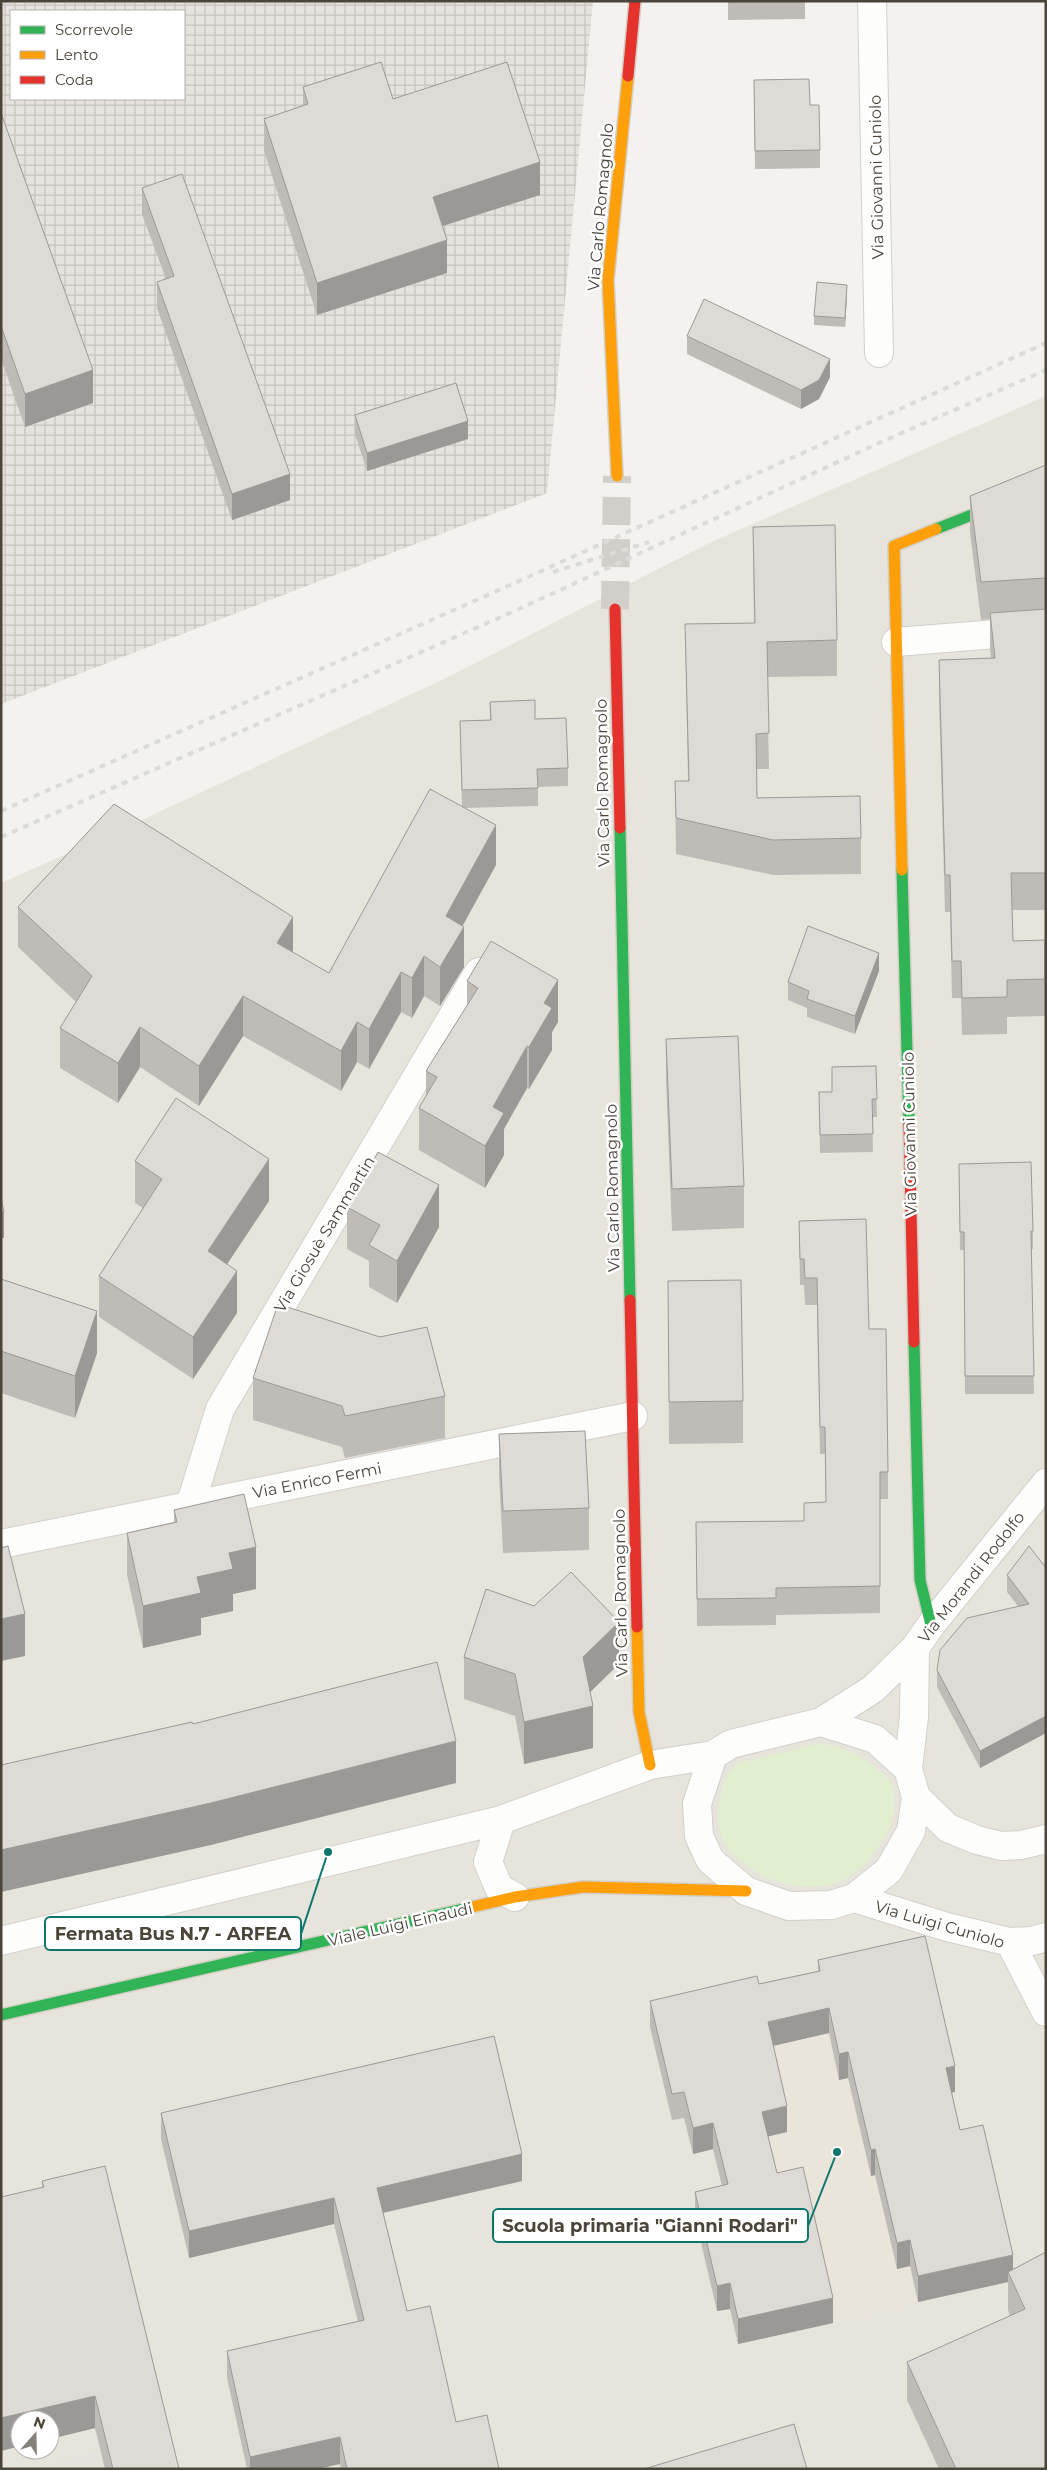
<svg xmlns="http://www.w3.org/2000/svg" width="1047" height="2470" viewBox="0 0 1047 2470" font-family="Montserrat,sans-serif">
  <defs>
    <pattern id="industrial-grid" width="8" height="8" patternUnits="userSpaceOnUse" patternTransform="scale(1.25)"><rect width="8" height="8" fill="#e6e2de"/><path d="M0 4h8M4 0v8" fill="none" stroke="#c7c3bf"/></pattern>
  </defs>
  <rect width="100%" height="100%" fill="#f4f2ee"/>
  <!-- residential -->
  <path fill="#e7e4dc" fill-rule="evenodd" d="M 1046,396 L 1046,2469 L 1,2469 L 1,883 L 116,832 L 446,678 L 707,544 ZM 20,2420 L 50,2420 L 50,2450 L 20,2450 Z"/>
  <!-- industrial -->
  <path fill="url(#industrial-grid)" fill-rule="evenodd" d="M 1,1 L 593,1 L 547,493 L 1,704 ZM 11,11 L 184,11 L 184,99 L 11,99 Z"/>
  <!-- education -->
  <path fill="#eae5da" d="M 925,1961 L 955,2091 L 946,2093 L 918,2302 L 738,2344 L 730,2309 L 717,2311 L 695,2217 L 728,2210 L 713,2149 L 693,2154 L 684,2118 L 672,2120 L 650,2027 Z"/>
  <!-- grass -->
  <path fill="#e1eecf" d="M 821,1743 C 845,1749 860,1753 878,1770 C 882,1773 887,1776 889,1780 C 896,1790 895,1802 893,1813 C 888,1842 858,1881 828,1885 C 800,1890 767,1882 745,1864 C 732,1853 720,1843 719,1825 C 717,1804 721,1776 739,1763 Z"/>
  <!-- parking -->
  <path fill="#e6e3df" d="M 96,2452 L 100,2469 L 30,2469 Z"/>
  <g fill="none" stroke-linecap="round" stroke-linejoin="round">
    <!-- secondary-tunnel -->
    <path stroke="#d2cfca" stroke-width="28" stroke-dasharray="28 14" stroke-linecap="butt" d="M 615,609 L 617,476"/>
    <!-- street casing -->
    <g stroke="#d2d0cb" stroke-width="30">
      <path id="street" d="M 872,1 L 879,353
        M 896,642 L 1046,630
        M 190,1506 L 220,1409 L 479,972
        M 1,1544 L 633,1416
        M 821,1722 L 875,1739 L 908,1769 L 916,1797 L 911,1831 L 889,1870 L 854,1898 L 831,1905 L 789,1906 L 746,1891 L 710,1860 L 699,1836 L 697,1804 L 713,1755 L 731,1744 L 821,1722 L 873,1689 L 915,1648 L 931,1625 L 1046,1483
        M 908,1769 L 914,1717 L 915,1648
        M 916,1797 L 948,1828 L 977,1840 L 1001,1846 L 1021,1845 L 1046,1839
        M 501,1820 L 488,1862 L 499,1888 L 515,1897
        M 854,1898 L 947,1927 L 1010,1942 L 1032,1941 L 1046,1937
        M 1,1941 L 501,1820 L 650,1765 L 713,1755
        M 1010,1942 L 1046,2012"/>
    </g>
    <!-- fast casing -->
    <g stroke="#d3cfc5" stroke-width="14">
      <path id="fast" d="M 936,529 L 1046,486
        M 620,828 L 630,1300
        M 902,870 L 909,1124
        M 914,1342 L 920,1580 L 931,1625
        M 1,2015 L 472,1907"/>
    </g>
    <!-- slow casing -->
    <g stroke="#d3cfc5" stroke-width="14">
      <path id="slow" d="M 617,476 L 608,280 L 628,76
        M 902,870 L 894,546 L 936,529
        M 637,1627 L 639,1712 L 650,1765
        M 472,1907 L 515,1897 L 583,1887 L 746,1891"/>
    </g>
    <!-- jam casing -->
    <g stroke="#d3cfc5" stroke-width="14">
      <path id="jam" d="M 628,76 L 635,1
        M 615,609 L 620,828
        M 909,1124 L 914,1342
        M 630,1300 L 637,1627"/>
    </g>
    <!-- street -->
    <use href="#street" stroke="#fdfdfc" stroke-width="28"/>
    <!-- fast -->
    <use href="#fast" stroke="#30b455" stroke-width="11"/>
    <!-- slow -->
    <use href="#slow" stroke="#ff9f0a" stroke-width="11"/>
    <!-- jam -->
    <use href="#jam" stroke="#e5322d" stroke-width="11"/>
    <!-- rail -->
    <path stroke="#dbdbda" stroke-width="4" stroke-dasharray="6 6" stroke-linecap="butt" d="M 553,572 L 649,542
      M 1,811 L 508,586 L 1046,343
      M 1,837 L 519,609 L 879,443 L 1046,370"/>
  </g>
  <!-- wall -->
  <path fill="#bfbcb8" d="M 728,1 L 805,1 L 805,19 L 728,20 Z
    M 754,80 L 810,105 L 820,150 L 820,168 L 755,169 Z
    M 303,87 L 393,99 L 540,195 L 442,226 L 447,273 L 317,315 L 264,151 L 264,119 L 303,106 Z
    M 1,113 L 93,403 L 25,427 L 1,359 Z
    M 142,188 L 290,500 L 232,520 L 157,308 L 157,282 L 166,279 L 142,214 Z
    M 847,294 L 845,327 L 814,325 L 814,316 Z
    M 687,336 L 830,377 L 819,399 L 801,409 L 687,354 Z
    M 355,415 L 468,439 L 367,471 L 355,434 Z
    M 1046,465 L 1046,910 L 1012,910 L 1013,941 L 1045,979 L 1045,1016 L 1007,1017 L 1007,1034 L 962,1035 L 961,998 L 952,998 L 950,912 L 945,912 L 939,697 L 939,660 L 991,658 L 990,650 L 990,619 L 981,620 L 970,533 L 970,496 Z
    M 753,527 L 837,640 L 837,676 L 767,677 L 769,769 L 756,769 L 757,798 L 861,838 L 861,874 L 773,875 L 676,854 L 675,781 L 688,781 L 685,624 L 754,623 Z
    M 490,702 L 535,719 L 568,768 L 568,786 L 538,787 L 538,806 L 465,808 L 496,865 L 462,926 L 464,967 L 440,1006 L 424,996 L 412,1018 L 401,1012 L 369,1069 L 357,1062 L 341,1091 L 243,1036 L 199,1106 L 140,1067 L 118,1103 L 60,1068 L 60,1028 L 76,1002 L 18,947 L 18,907 L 293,953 L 329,973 L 462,807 L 460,721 L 490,720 Z
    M 879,971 L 855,1034 L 807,1017 L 807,1008 L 788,1000 L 788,982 Z
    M 467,981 L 558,1022 L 552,1032 L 552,1050 L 529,1089 L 527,1088 L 504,1129 L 504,1155 L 485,1188 L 419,1150 L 419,1108 L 426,1096 L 426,1071 L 467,1006 Z
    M 666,1039 L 744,1186 L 744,1228 L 672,1231 L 666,1081 Z
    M 876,1066 L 877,1117 L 872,1117 L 873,1152 L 820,1153 L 819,1092 L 832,1092 Z
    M 135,1161 L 269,1201 L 227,1264 L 237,1313 L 193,1379 L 99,1317 L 99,1276 L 143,1208 L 135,1203 Z
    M 959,1164 L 1033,1231 L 1033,1249 L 1031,1249 L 1034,1394 L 965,1394 L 964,1250 L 960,1250 Z
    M 347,1207 L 439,1227 L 397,1303 L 369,1287 L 369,1261 L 347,1249 Z
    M 799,1221 L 869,1329 L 888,1472 L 888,1499 L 880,1499 L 880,1613 L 776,1615 L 776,1625 L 697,1626 L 696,1522 L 804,1521 L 826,1502 L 825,1454 L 820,1454 L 817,1305 L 805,1305 L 804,1285 L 800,1285 Z
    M 1,1279 L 97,1353 L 75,1418 L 1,1393 Z
    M 668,1281 L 743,1401 L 743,1443 L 669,1444 Z
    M 380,1337 L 445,1396 L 445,1438 L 345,1458 L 342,1447 L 253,1420 L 253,1378 Z
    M 499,1434 L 589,1508 L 589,1550 L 503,1553 L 499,1476 Z
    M 174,1510 L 256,1589 L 233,1594 L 233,1611 L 201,1618 L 201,1635 L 143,1648 L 127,1575 L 127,1533 L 174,1522 Z
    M 1046,1568 L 1046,1733 L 980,1768 L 937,1687 L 937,1670 L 1018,1606 L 1007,1592 L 1007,1575 Z
    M 464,1657 L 619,1664 L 590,1692 L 593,1748 L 524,1764 L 515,1716 L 464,1699 Z
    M 818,1960 L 955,2092 L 951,2092 L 960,2130 L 1013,2270 L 1046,2252 L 1046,2469 L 939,2469 L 907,2400 L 907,2362 L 1010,2316 L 1008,2310 L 1008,2282 L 918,2302 L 910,2266 L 897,2269 L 875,2175 L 871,2176 L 848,2078 L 839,2080 L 829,2033 L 773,2046 L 787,2132 L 768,2136 L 777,2173 L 833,2323 L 738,2344 L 730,2309 L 717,2311 L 695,2217 L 695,2192 L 722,2186 L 713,2149 L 693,2154 L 684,2118 L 672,2120 L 650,2027 L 650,2001 L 759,1984 L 818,1971 Z
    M 161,2113 L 522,2181 L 383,2213 L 407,2311 L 456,2422 L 499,2469 L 341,2469 L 340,2464 L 316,2469 L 247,2469 L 227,2378 L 227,2351 L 358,2322 L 334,2224 L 189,2258 L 161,2139 Z
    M 42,2181 L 179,2469 L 105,2469 L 95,2428 L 50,2439 L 50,2420 L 20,2420 L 20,2446 L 1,2451 L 42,2187 Z"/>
  <!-- shaded-wall -->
  <path fill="#9b9996" d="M 540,162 L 540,195 L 433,229 L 433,197 Z
    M 447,240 L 447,273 L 317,315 L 317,283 Z
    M 847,285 L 847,294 L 845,327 L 845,318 Z
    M 830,359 L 830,377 L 819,399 L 801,409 L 801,390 Z
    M 93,370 L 93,403 L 25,427 L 25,394 Z
    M 468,421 L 468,439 L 367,471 L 367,453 Z
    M 290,474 L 290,500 L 232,520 L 232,494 Z
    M 496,825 L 496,865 L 446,956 L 446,916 Z
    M 293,917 L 293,957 L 277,943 Z
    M 464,927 L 464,967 L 440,1006 L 440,967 Z
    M 879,953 L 879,971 L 855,1034 L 855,1016 Z
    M 424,956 L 424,996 L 412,1018 L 412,978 Z
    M 401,972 L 401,1012 L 369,1069 L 369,1029 Z
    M 558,980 L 558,1022 L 552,1032 L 552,1050 L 529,1089 L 529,1047 L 544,1003 Z
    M 243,996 L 243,1036 L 199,1106 L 199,1066 Z
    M 357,1022 L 357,1062 L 341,1091 L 341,1051 Z
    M 140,1027 L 140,1067 L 118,1103 L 118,1063 Z
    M 527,1046 L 527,1088 L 504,1129 L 504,1155 L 485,1188 L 485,1146 L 493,1107 Z
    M 269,1159 L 269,1201 L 208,1293 L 208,1251 Z
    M 439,1185 L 439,1227 L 397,1303 L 397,1261 Z
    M 1,1212 L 4,1212 L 4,1238 L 1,1238 Z
    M 237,1271 L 237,1313 L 193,1379 L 193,1337 Z
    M 97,1311 L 97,1353 L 75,1418 L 75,1376 Z
    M 256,1547 L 256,1589 L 233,1594 L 233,1611 L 201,1618 L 201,1635 L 143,1648 L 143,1606 L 229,1553 Z
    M 25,1614 L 25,1656 L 1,1661 L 1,1619 Z
    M 619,1622 L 619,1664 L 583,1699 L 583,1657 Z
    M 593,1706 L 593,1748 L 524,1764 L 524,1722 Z
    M 1046,1716 L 1046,1733 L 980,1768 L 980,1751 Z
    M 456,1741 L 456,1783 L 211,1845 L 1,1892 L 1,1850 Z
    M 829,2008 L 829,2033 L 768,2047 L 768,2022 Z
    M 848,2052 L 848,2078 L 839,2080 L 839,2054 Z
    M 955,2066 L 955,2092 L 946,2094 L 946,2068 Z
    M 787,2106 L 787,2132 L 762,2138 L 762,2112 Z
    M 713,2123 L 713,2149 L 693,2154 L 693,2128 Z
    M 875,2149 L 875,2175 L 871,2176 L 871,2150 Z
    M 522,2154 L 522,2181 L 377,2214 L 377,2188 Z
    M 334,2198 L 334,2224 L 189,2258 L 189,2231 Z
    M 910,2240 L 910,2266 L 897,2269 L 897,2243 Z
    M 1013,2255 L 1013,2281 L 1008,2272 L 1008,2282 L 918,2302 L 918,2276 Z
    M 730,2283 L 730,2309 L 717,2311 L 717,2286 Z
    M 833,2298 L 833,2323 L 738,2344 L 738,2319 Z
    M 95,2396 L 95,2428 L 50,2439 L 50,2420 L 20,2420 L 20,2446 L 1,2451 L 1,2418 Z
    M 340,2437 L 340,2464 L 316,2469 L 250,2469 L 250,2457 Z"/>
  <!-- building -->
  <path fill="#dedbd6" stroke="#9b9996" d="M 728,1 L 771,1 L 728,2 Z
    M 381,62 L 393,99 L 507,62 L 540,162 L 433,197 L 447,240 L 317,283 L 264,119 L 308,104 L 303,87 Z
    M 809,79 L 810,105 L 819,105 L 820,150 L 755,151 L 754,80 Z
    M 1,113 L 93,370 L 25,394 L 1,326 Z
    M 182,174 L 290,474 L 232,494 L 157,282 L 174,276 L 142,188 Z
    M 817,282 L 847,285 L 845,318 L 814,316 Z
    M 704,299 L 830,359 L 819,380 L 801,390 L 687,336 Z
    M 456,383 L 468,421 L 367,453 L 355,415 Z
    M 1046,465 L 1046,578 L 981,582 L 970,496 Z
    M 835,525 L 837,640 L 767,642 L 769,733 L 756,734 L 757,798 L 860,796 L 861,838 L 773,840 L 676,818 L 675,781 L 689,781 L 685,624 L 755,623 L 753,527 Z
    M 1046,609 L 1046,873 L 1011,873 L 1013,941 L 1045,940 L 1045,979 L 1007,980 L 1007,997 L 962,998 L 961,961 L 952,961 L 950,875 L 945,875 L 939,660 L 995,658 L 990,613 Z
    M 535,700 L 535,719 L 566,718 L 568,768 L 537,769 L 538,788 L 462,790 L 460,721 L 491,720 L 490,702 Z
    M 430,789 L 496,825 L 446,916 L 464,927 L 440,967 L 424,956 L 412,978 L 401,972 L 369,1029 L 357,1022 L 341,1051 L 243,996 L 199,1066 L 140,1027 L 118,1063 L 60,1028 L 92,976 L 18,907 L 114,804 L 293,917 L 277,943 L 329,973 Z
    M 808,926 L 879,953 L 855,1016 L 807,999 L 809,991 L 788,982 Z
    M 491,941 L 558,980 L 544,1003 L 552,1008 L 529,1047 L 527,1046 L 493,1107 L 504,1113 L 485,1146 L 419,1108 L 437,1077 L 426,1071 L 478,988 L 467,981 Z
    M 738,1036 L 744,1186 L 672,1189 L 666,1039 Z
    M 876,1066 L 877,1099 L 872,1099 L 873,1134 L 820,1135 L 819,1092 L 832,1092 L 832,1067 Z
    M 176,1098 L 269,1159 L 208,1251 L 237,1271 L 193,1337 L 99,1276 L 162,1179 L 135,1161 Z
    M 378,1152 L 439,1185 L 397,1261 L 369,1245 L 380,1225 L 347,1207 Z
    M 1031,1162 L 1033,1231 L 1031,1231 L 1034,1376 L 965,1376 L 964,1232 L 960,1232 L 959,1164 Z
    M 1,1198 L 4,1212 L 1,1212 Z
    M 866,1219 L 869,1329 L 886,1329 L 888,1472 L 880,1472 L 880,1586 L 776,1588 L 776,1598 L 697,1599 L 696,1522 L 804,1521 L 804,1503 L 826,1502 L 825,1427 L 820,1427 L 817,1278 L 805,1278 L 804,1259 L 800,1259 L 799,1221 Z
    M 1,1279 L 97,1311 L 75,1376 L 1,1351 Z
    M 741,1280 L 743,1401 L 669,1402 L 668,1281 Z
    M 278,1304 L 380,1337 L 427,1327 L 445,1396 L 345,1416 L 342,1406 L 253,1378 Z
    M 585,1431 L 589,1508 L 503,1511 L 499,1434 Z
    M 244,1494 L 256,1547 L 229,1553 L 233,1569 L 197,1577 L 201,1593 L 143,1606 L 127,1533 L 177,1522 L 174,1510 Z
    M 8,1546 L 25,1614 L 1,1619 L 1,1548 Z
    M 1029,1546 L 1046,1568 L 1046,1716 L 980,1751 L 937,1670 L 940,1650 L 967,1618 L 1029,1604 L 1007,1575 Z
    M 571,1572 L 619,1622 L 583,1657 L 593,1706 L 524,1722 L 515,1674 L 464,1657 L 486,1589 L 534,1606 Z
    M 437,1662 L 456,1741 L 211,1803 L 1,1850 L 1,1765 L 192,1722 L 193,1724 Z
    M 925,1936 L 955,2066 L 946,2068 L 960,2130 L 983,2125 L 1013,2255 L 918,2276 L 910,2240 L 897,2243 L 875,2149 L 871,2150 L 848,2052 L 839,2054 L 829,2008 L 768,2022 L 787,2106 L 762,2112 L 777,2173 L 803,2167 L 833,2298 L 738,2319 L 730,2283 L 717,2286 L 695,2192 L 728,2184 L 713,2123 L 693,2128 L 684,2092 L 672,2094 L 650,2001 L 757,1976 L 759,1984 L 820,1971 L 818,1960 Z
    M 494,2036 L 522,2154 L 377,2188 L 407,2311 L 430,2306 L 456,2422 L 487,2415 L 499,2469 L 347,2469 L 340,2437 L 250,2457 L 227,2351 L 364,2320 L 334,2198 L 189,2231 L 161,2113 Z
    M 105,2166 L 179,2469 L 113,2469 L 95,2396 L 1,2418 L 1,2197 L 44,2187 L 42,2181 Z
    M 1046,2252 L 1046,2469 L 956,2469 L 907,2362 L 1025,2309 L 1008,2272 Z
    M 794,2424 L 807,2469 L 644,2469 Z"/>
  <g text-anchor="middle" stroke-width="5" stroke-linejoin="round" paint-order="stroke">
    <!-- street labels -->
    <g font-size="16" fill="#4b4439" stroke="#fff">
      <text transform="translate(876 177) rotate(-91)" y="6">Via Giovanni Cuniolo</text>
      <text transform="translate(600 207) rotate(-85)" y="6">Via Carlo Romagnolo</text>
      <text transform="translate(602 783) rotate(-91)" y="6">Via Carlo Romagnolo</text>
      <text transform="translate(909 1134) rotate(-91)" y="6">Via Giovanni Cuniolo</text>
      <text transform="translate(612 1188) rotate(-91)" y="6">Via Carlo Romagnolo</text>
      <text transform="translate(324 1234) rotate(-59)" y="6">Via Giosuè Sammartin</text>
      <text transform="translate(317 1480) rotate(-11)" y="6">Via Enrico Fermi</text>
      <text transform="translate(971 1577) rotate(-52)" y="6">Via Morandi Rodolfo</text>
      <text transform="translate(620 1593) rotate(-91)" y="6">Via Carlo Romagnolo</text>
      <text transform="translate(400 1924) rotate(-13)" y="6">Viale Luigi Einaudi</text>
      <text transform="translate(940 1924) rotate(16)" y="6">Via Luigi Cuniolo</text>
    </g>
  </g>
  <!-- callouts -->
  <path fill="none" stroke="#0f766e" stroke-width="2" d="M328 1852L301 1934M837 2152L808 2226"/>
  <g fill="#0f766e" stroke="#fff" stroke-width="2">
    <circle cx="328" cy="1852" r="5"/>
    <circle cx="837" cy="2152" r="5"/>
  </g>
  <g fill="#fff" stroke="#0f766e" stroke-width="2">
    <rect x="45" y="1917" width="256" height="33" rx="5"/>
    <rect x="493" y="2209" width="315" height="33" rx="5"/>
  </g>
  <g font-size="18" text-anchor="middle" font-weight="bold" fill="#4b4439">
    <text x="173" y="1940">Fermata Bus N.7 - ARFEA</text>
    <text x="650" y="2232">Scuola primaria "Gianni Rodari"</text>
  </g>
  <!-- border -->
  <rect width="1047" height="2470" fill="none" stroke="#4b4439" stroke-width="5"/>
  <!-- legend -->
  <rect x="10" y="10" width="175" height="90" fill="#ffffff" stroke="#b7b4b0"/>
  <rect x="20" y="26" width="25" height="8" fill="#30b455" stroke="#b7b4b0"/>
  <text x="55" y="35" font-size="15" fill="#4b4439">Scorrevole</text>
  <rect x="20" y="51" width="25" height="8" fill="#ff9f0a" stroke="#b7b4b0"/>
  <text x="55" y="60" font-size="15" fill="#4b4439">Lento</text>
  <rect x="20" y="76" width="25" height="8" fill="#e5322d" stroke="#b7b4b0"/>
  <text x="55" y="85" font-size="15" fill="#4b4439">Coda</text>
  <!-- north arrow -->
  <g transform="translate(35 2435) rotate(20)"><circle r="24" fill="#ffffff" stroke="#b7b4b0"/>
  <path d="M0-4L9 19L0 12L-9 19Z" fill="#868178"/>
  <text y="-8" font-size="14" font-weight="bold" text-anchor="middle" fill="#4b4439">N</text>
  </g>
</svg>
